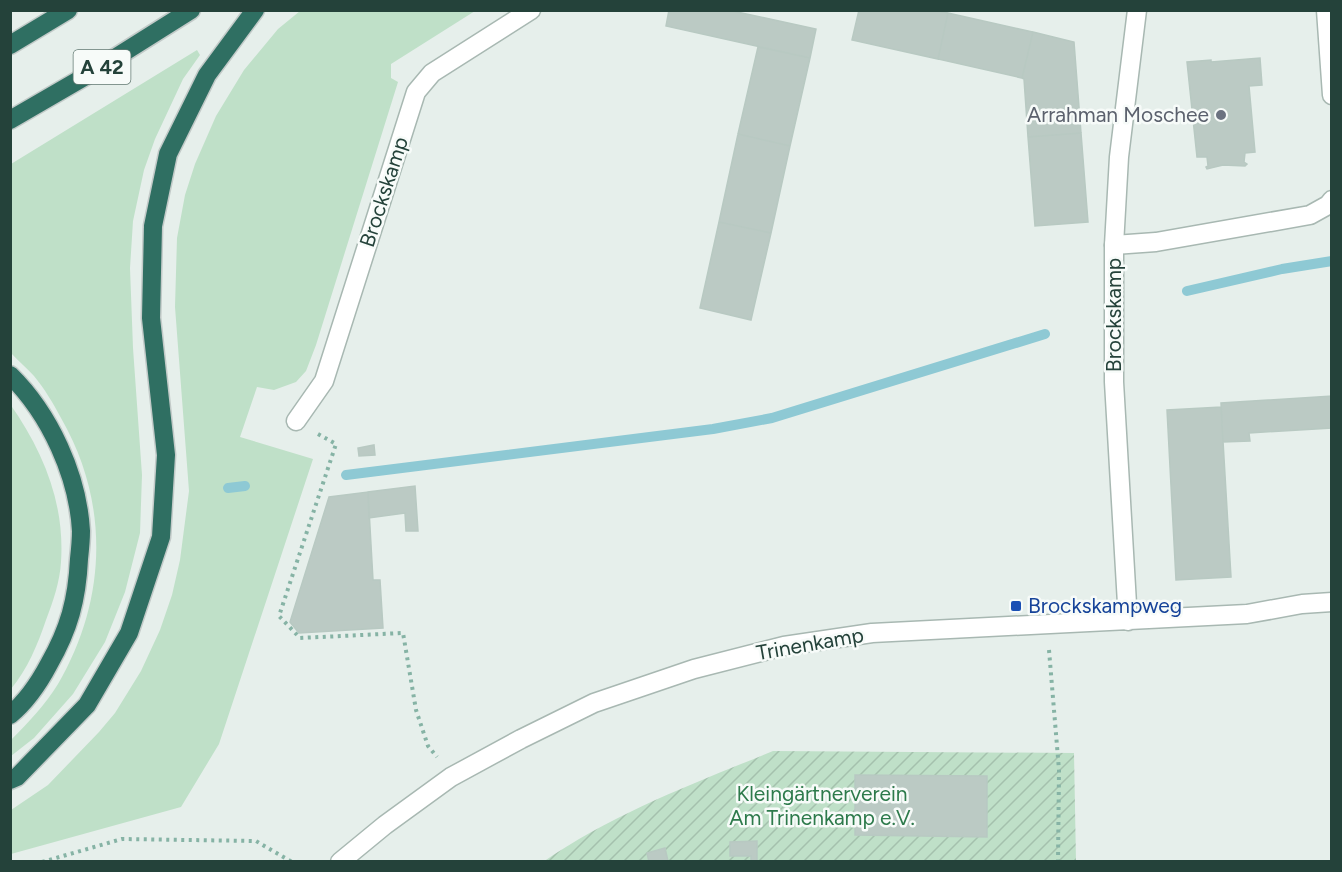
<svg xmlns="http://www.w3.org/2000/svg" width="1342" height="872" viewBox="0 0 1342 872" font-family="Figtree,sans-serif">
  <defs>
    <pattern id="garden-furrows" width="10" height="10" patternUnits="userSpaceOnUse" patternTransform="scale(1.5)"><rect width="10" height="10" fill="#bfe0c8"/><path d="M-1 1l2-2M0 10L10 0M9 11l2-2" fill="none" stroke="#a4c1ad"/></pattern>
  </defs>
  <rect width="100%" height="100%" fill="#e6efeb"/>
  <!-- grass -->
  <path fill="#bfe0c8" d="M 300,11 L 475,11 L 391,64 L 391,78 L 398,82 L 316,345 L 306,371 L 296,382 L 274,390 L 257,387 L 240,437 L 313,459 L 219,744 L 181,807 L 11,854 L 11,810 L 48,785 L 99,732 L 115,713 L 141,671 L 160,630 L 172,595 L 180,560 L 189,491 L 175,307 L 177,238 L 185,195 L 195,164 L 216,116 L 244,70 L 278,29 Z
    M 197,50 L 200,55 L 183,79 L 155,139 L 144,170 L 133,221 L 130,268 L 133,348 L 142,475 L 140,533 L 125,592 L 105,642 L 73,694 L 34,738 L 11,756 L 11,740 C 28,723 45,705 58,684 C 107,600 110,503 61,418 C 53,403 44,388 34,376 C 27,368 18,361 11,353 L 11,164 Z
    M 10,404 C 43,451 65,503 61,562 C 60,581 53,602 46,620 C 38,644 27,670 11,689 Z"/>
  <!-- garden -->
  <path fill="url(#garden-furrows)" d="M 773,751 L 1074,753 L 1076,861 L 1100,861 L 543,862 C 614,813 695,783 773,751 Z"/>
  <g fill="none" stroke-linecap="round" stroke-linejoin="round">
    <!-- stream -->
    <path stroke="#8ec9d4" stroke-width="10" d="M 1187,291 L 1282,269 L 1332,261
      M 346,475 L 713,429 L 772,418 L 1045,334
      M 228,488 L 245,486"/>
  </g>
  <!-- building -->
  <path fill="#bbcac4" stroke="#b8c9c2" stroke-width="1.5" d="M 669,10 L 728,10 L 816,29 L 810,58 L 666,26 Z
    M 859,10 L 935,10 L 948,13 L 938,59 L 852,40 Z
    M 948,13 L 1033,32 L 1022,78 L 938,59 Z
    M 1033,32 L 1074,42 L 1081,133 L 1028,137 L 1024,79 L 1022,78 Z
    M 758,47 L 810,58 L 790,146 L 738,134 Z
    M 1260,58 L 1262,85 L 1249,86 L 1255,152 L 1245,153 L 1244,162 L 1247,164 L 1245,166 L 1223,165 L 1207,169 L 1206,167 L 1208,166 L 1207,157 L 1197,157 L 1187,62 L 1211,60 L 1211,62 Z
    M 1081,133 L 1088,222 L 1035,226 L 1028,137 Z
    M 738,134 L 790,146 L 771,233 L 719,222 Z
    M 719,222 L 771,233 L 751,320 L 700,308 Z
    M 1332,396 L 1332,428 L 1249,433 L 1250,441 L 1223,442 L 1221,403 Z
    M 1221,407 L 1231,577 L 1176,580 L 1167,410 Z
    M 374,445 L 375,455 L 359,456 L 358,448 Z
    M 415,486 L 418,531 L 406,531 L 405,513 L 369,518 L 368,492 Z
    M 368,492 L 373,580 L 380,580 L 383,628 L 299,633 L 290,622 L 329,497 Z
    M 855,775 L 987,776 L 987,837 L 855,835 Z
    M 757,841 L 757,862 L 751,862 L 751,856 L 730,856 L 730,842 Z
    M 665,848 L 668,861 L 649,862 L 647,853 Z"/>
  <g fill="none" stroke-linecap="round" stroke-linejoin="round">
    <!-- service casing -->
    <g stroke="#a8b8b2" stroke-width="21">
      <path id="service" d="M 1326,10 L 1332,95
        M 1114,245 L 1156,242 L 1310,215 L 1328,205 L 1332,200"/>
    </g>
    <!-- minor casing -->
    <g stroke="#a8b8b2" stroke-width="21">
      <path id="minor" d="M 296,421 L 324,381 L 416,92 L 432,73 L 531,10
        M 1128,621 L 1114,382 L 1114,245 L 1119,157 L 1137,10
        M 340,862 L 385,825 L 451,777 L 521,739 L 594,703 L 694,669 L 784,646 L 872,633 L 1247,614 L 1302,604 L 1332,602"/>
    </g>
    <!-- motorway casing -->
    <g stroke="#c2cac8" stroke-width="21">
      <path id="motorway" d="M 10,45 L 68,10
        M 10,120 L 91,73 L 191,10
        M 10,375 C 50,414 78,476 81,531 C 81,540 80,550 79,559 C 77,600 69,629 49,664 C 39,683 27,701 10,715
        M 10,780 L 17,777 L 87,705 L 129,633 L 161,537 L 166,455 L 151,318 L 153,226 L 168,154 L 207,75 L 255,10"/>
    </g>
    <!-- path -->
    <path stroke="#86b3a5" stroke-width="4" stroke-dasharray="3 4.5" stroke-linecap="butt" d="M 318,434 L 336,444 L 279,616 L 300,638 L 403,633 L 416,710 L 428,746 L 437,757
      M 1049,650 L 1059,770 L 1058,862
      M 42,862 L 122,839 L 256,841 L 292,862"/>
    <!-- service -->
    <use href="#service" stroke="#fff" stroke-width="18"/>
    <!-- minor -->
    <use href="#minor" stroke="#fff" stroke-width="18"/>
    <!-- motorway -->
    <use href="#motorway" stroke="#2f6f62" stroke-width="18"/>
  </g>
  <!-- markers -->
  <circle fill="#6b7280" stroke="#f7fbf9" stroke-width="2" cx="1221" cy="115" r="6"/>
  <rect fill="#1a4fb4" stroke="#f7fbf9" stroke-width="2" x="1010" y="600" width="12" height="12" rx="3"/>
  <g text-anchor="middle" stroke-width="5" stroke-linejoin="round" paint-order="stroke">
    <!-- shield labels -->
    <rect fill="#f7fbf9" stroke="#637a73" stroke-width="1.5" x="73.5" y="50" width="57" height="34" rx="4.5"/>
    <g font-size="20" font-weight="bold" fill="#24423a">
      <text x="102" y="74">A 42</text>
    </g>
    <!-- worship labels -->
    <g font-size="21" fill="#5b616d" stroke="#f7fbf9" text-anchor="end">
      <text x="1209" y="122">Arrahman Moschee</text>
    </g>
    <!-- street labels -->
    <g font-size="21" fill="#24423a" stroke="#f7fbf9">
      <text transform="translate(384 192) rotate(-72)" y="7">Brockskamp</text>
      <text transform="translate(1114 315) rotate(-90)" y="7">Brockskamp</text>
      <text transform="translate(810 644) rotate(-10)" y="7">Trinenkamp</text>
    </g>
    <!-- transit labels -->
    <g font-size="21" fill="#164399" stroke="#f7fbf9" text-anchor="start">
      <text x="1028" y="613">Brockskampweg</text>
    </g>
    <!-- park labels -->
    <g font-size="21" fill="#2d7a4b" stroke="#f7fbf9">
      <text x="822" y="801">Kleingärtnerverein<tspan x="822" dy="24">Am Trinenkamp e.V.</tspan></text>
    </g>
  </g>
  <!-- border -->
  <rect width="1342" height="872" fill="none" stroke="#24423a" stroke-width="24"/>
</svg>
